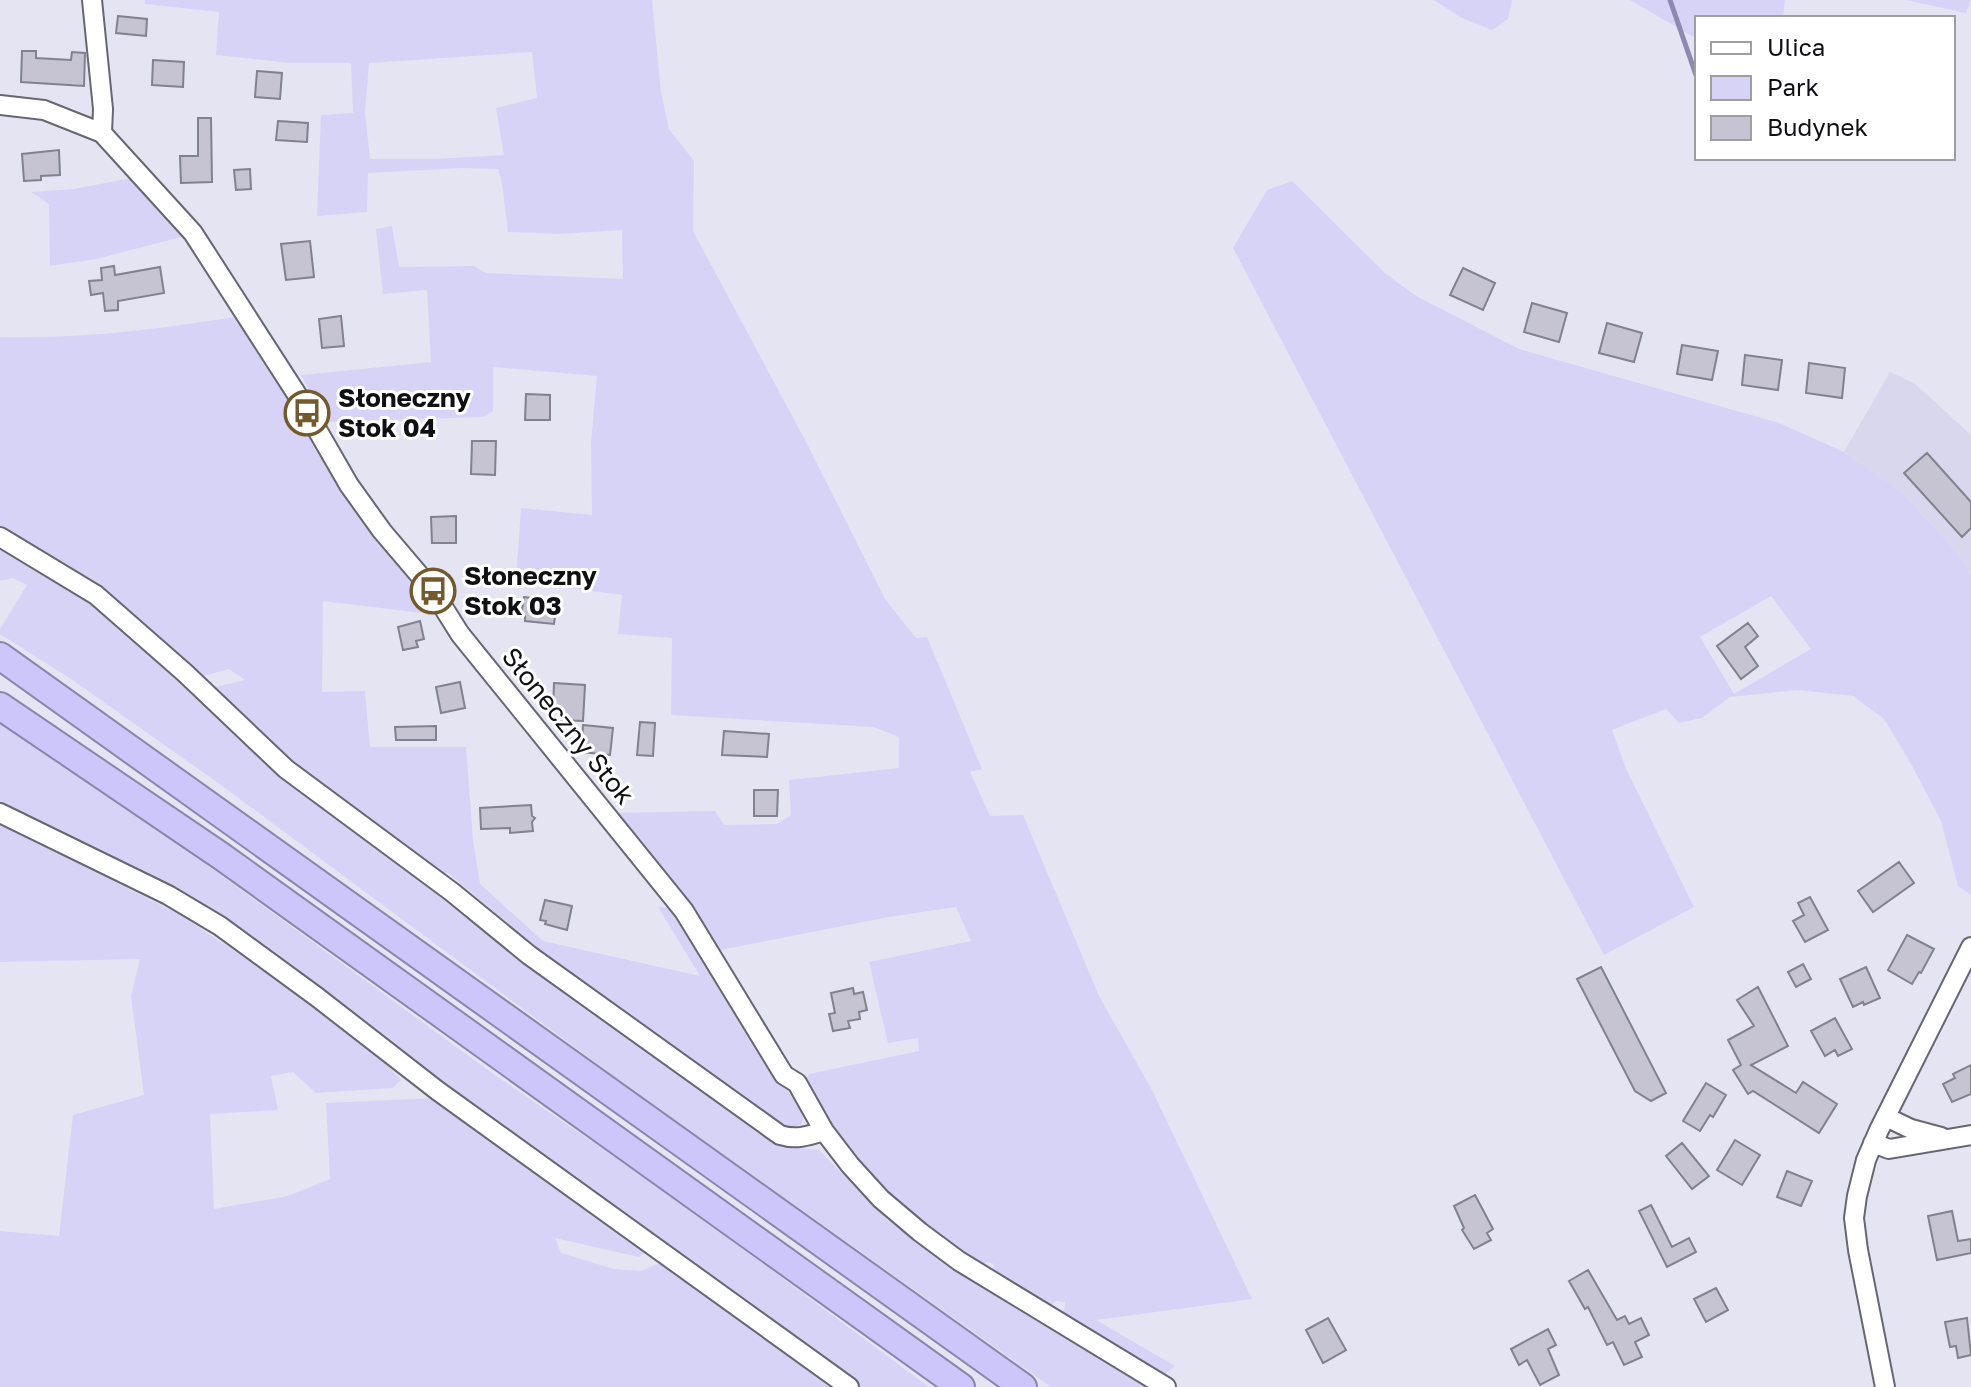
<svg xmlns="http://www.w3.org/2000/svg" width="1971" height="1387" viewBox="0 0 1971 1387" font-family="'Golos Text',sans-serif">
  <rect width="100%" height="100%" fill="#e5e4f3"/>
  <!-- built -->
  <path fill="#d9d7ed" d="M 1890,372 L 1914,383 L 1971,435 L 1971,575 L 1957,553 L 1901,491 L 1844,452 Z"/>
  <!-- green -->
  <path fill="#d7d3f6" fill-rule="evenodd" d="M 145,0 L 652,0 L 661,92 L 669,129 L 694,161 L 693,231 L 804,438 L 885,599 L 916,638 L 927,637 L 982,769 L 970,772 L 990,816 L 1023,815 L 1099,996 L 1152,1090 L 1252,1299 L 1096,1320 L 1175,1366 L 1163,1376 L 1061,1313 L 1065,1308 L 1065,1302 L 1056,1301 L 1049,1306 L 992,1272 L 994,1264 L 988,1262 L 982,1265 L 917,1218 L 872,1178 L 804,1085 L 809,1074 L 919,1051 L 918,1038 L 888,1043 L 869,962 L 971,941 L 956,907 L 889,917 L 720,950 L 696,912 L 613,813 L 715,811 L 724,825 L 777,824 L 791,815 L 789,780 L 899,768 L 899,737 L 873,727 L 671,715 L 672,638 L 618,634 L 622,595 L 516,581 L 521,508 L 592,515 L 591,442 L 597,376 L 493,367 L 493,411 L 483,417 L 327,422 L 301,375 L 431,362 L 427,290 L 383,294 L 376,229 L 392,226 L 399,267 L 474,266 L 486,273 L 623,279 L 622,230 L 560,234 L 508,232 L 502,183 L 498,169 L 462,168 L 368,173 L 367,212 L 317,216 L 321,115 L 353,113 L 351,63 L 290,63 L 216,55 L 219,12 L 145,4 ZM 532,52 L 537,98 L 496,108 L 504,155 L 435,159 L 370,159 L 365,112 L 369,63 Z
    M 1434,0 L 1512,0 L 1508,19 L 1492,30 L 1460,17 Z
    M 1630,0 L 1785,0 L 1783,18 L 1697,18 L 1697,39 Z
    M 1906,0 L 1971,0 L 1966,13 Z
    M 137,177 L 189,235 L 96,259 L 50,266 L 49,204 L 31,192 L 74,189 Z
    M 1292,181 L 1386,274 L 1416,296 L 1519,349 L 1779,423 L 1844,452 L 1901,491 L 1957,553 L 1971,575 L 1971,895 L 1958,886 L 1941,821 L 1910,762 L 1884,719 L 1853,696 L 1797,690 L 1730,697 L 1702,718 L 1679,723 L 1666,709 L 1612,730 L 1627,771 L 1694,907 L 1604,955 L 1233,248 L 1267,190 ZM 1771,596 L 1811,649 L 1734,694 L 1700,637 Z
    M 242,316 L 374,533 L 438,615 L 323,601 L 322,692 L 365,691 L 370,747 L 466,747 L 473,840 L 480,884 L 543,941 L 700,976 L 658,907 L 669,908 L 803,1114 L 802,1124 L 793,1128 L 779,1124 L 541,951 L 448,873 L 435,873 L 286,761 L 214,693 L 215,687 L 245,680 L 229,669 L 203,676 L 194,673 L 97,582 L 0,527 L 0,337 C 85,339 159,329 242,316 Z
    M 0,550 L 7,550 L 110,616 L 275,767 L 784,1147 L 819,1150 L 886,1219 L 944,1263 L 1148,1387 L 1051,1387 L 627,1086 L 221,785 L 71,679 L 0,634 L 0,629 L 27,585 L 13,578 L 0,581 Z
    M 0,723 L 151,824 L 492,1073 L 677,1200 L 929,1387 L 860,1387 L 174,891 L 91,847 L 0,804 Z
    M 0,821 L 89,864 L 119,884 L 182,916 L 306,999 L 383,1061 L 401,1080 L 393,1088 L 316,1093 L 293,1072 L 271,1076 L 278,1110 L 210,1114 L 214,1209 L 288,1196 L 330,1179 L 326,1103 L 435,1098 L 631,1235 L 645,1252 L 639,1257 L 555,1238 L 561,1253 L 614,1269 L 641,1271 L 660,1263 L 681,1275 L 831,1387 L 0,1387 L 0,1231 L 59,1236 L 73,1115 L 144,1095 L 131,996 L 140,959 L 0,962 Z"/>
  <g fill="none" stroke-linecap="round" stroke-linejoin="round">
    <!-- stream -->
    <path stroke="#8d89b0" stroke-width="5" d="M 1670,0 L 1697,78"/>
  </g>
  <!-- building -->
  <path fill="#c6c4d3" stroke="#82818e" stroke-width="2" d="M 118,16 L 147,19 L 146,36 L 116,33 Z
    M 22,51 L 36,51 L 36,58 L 71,60 L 72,52 L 85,53 L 84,86 L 21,82 Z
    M 153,60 L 184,62 L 183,87 L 152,85 Z
    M 257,71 L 282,73 L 280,99 L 255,97 Z
    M 198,118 L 211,118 L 212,182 L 181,183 L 180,156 L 198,156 Z
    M 278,121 L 308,123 L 307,142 L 276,140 Z
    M 59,150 L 60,175 L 41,176 L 41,180 L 24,181 L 22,154 Z
    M 250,169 L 251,189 L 236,190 L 234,170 Z
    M 310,241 L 314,277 L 286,280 L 281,244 Z
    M 114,266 L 115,275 L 160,267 L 164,293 L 118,301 L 118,310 L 105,311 L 103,293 L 91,295 L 89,281 L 102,280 L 101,268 Z
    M 1463,268 L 1495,283 L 1483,310 L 1450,295 Z
    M 1532,303 L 1567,313 L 1559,342 L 1524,332 Z
    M 341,316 L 344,346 L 322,348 L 319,319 Z
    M 1607,323 L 1642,333 L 1634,362 L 1599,353 Z
    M 1682,345 L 1718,351 L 1712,380 L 1677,374 Z
    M 1745,355 L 1782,360 L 1778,390 L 1742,385 Z
    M 1809,363 L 1845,368 L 1842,398 L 1806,393 Z
    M 526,394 L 550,395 L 550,420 L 525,420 Z
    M 472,441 L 496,441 L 495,475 L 471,474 Z
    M 1927,453 L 1971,502 L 1971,528 L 1962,537 L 1904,473 Z
    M 456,516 L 456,543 L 432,543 L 431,517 Z
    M 524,597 L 557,601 L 554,624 L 525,621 L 525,616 L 521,616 Z
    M 420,621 L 424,639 L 416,641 L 418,647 L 403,650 L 398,627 Z
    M 1748,623 L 1758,636 L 1745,647 L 1758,666 L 1741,679 L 1717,646 Z
    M 460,682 L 465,708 L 441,713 L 436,687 Z
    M 554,683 L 585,685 L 583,721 L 560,720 L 561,709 L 553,709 Z
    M 640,722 L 655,723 L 653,756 L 637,755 Z
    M 583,725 L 613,728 L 610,755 L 581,752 Z
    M 436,726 L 436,740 L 396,740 L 395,727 Z
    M 724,731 L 769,734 L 767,757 L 722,755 Z
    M 754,790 L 778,790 L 777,816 L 754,816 Z
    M 531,805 L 532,816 L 535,818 L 532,822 L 533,831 L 510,833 L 510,828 L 481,829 L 480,808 Z
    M 1899,862 L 1914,883 L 1873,912 L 1858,891 Z
    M 1810,897 L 1828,930 L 1805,942 L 1793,921 L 1804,915 L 1798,903 Z
    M 545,900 L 572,906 L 567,930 L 545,924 L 546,921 L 540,920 Z
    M 1907,935 L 1934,949 L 1921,973 L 1919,972 L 1912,984 L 1888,970 Z
    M 1803,964 L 1811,979 L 1796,987 L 1788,972 Z
    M 1601,967 L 1666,1093 L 1651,1101 L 1635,1091 L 1577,979 Z
    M 1866,967 L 1880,998 L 1864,1005 L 1863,1002 L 1853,1007 L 1840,979 Z
    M 1758,987 L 1788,1046 L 1751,1065 L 1796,1093 L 1803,1082 L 1837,1104 L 1819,1133 L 1753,1091 L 1748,1094 L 1733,1070 L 1741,1065 L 1728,1040 L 1754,1026 L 1737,1000 Z
    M 853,988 L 854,994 L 863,992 L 867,1010 L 859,1012 L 860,1019 L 848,1021 L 850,1028 L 833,1031 L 829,1014 L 835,1013 L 831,993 Z
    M 1835,1018 L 1852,1049 L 1838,1056 L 1835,1050 L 1825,1056 L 1811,1031 Z
    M 1971,1065 L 1971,1094 L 1952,1102 L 1943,1084 L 1955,1078 L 1953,1074 Z
    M 1706,1083 L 1726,1095 L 1713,1117 L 1710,1115 L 1700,1131 L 1683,1121 Z
    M 1735,1140 L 1760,1155 L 1742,1185 L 1717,1170 Z
    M 1682,1143 L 1709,1176 L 1692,1189 L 1666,1156 Z
    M 1787,1171 L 1812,1181 L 1801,1206 L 1777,1197 Z
    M 1475,1195 L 1493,1229 L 1487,1233 L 1491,1240 L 1474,1249 L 1462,1230 L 1464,1228 L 1454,1206 Z
    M 1651,1205 L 1672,1247 L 1689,1238 L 1696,1252 L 1667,1267 L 1639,1211 Z
    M 1952,1211 L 1958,1241 L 1971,1239 L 1971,1253 L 1937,1260 L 1928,1216 Z
    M 1588,1270 L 1617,1320 L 1625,1316 L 1629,1324 L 1641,1318 L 1649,1335 L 1635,1342 L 1642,1357 L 1624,1365 L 1613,1342 L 1607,1345 L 1588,1307 L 1585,1309 L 1569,1281 Z
    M 1716,1288 L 1728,1310 L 1706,1322 L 1694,1299 Z
    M 1328,1318 L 1346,1350 L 1323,1363 L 1306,1330 Z
    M 1967,1318 L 1971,1355 L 1958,1358 L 1956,1346 L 1950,1347 L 1945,1322 Z
    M 1548,1329 L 1556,1345 L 1548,1349 L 1559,1375 L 1540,1385 L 1527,1360 L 1519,1365 L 1511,1349 Z"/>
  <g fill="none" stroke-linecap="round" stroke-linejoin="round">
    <!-- minor casing -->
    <g stroke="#676673" stroke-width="22">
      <path id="minor" d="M 92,0 L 103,109 L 102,133
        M 0,105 L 44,110 L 102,133 L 193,233 L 296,393 L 349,485 L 382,531 L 433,591 L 460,634 L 684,911 L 784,1075 L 797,1083 L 824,1131 L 850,1165 L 881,1199 L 920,1232 L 959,1261 L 1166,1387
        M 0,537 L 96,595 L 185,673 L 286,769 L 452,892 L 529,955 L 780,1135 C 796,1140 808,1136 824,1131
        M 0,813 L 168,895 L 220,926 L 317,997 L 438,1091 L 849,1387
        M 1886,1117 L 1911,1129 L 1941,1137
        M 1873,1143 L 1889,1149 L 1971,1135
        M 1885,1387 L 1858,1250 L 1854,1218 L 1857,1196 L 1866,1160 L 1879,1130 L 1971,947"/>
    </g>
    <!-- highway casing -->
    <g stroke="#8a86aa" stroke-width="30">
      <path id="highway" d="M 0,656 L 1023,1387
        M 0,706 L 221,856 L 961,1387"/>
    </g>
    <!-- minor -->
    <use href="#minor" stroke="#fff" stroke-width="18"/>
    <!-- highway -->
    <use href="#highway" stroke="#ccc6fb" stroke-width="26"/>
  </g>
  <!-- icons -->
  <defs>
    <g id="bus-ring" transform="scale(2.3)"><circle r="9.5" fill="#fff" stroke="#745a2b" stroke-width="1.5"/><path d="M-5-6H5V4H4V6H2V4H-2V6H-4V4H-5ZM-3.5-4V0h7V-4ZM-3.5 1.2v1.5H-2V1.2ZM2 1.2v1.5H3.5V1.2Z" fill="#745a2b"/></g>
  </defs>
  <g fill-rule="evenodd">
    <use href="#bus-ring" x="307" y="413"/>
    <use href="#bus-ring" x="433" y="591"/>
  </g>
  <g text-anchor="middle" stroke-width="6" stroke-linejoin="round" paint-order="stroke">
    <!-- poi labels -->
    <g font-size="26" font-weight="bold" fill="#0f0f14" stroke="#fff" text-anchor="start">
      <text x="338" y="407">Słoneczny<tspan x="338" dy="30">Stok 04</tspan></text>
      <text x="464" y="585">Słoneczny<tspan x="464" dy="30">Stok 03</tspan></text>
    </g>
    <!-- street labels -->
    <g font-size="26" fill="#0f0f14" stroke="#fff">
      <text transform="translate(568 726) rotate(51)" y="9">Słoneczny Stok</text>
    </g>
  </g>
  <!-- legend -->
  <rect x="1695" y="16" width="260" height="144" fill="#ffffff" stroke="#9f9fa1" stroke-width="2"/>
  <rect x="1711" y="42" width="40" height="12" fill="#ffffff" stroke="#9f9fa1" stroke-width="2"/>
  <text x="1767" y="56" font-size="24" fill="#0f0f14">Ulica</text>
  <rect x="1711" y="76" width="40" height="24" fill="#d7d3f6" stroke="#9f9fa1" stroke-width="2"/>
  <text x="1767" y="96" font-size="24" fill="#0f0f14">Park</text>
  <rect x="1711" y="116" width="40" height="24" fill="#c6c4d3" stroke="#9f9fa1" stroke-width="2"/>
  <text x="1767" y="136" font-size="24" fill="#0f0f14">Budynek</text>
</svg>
